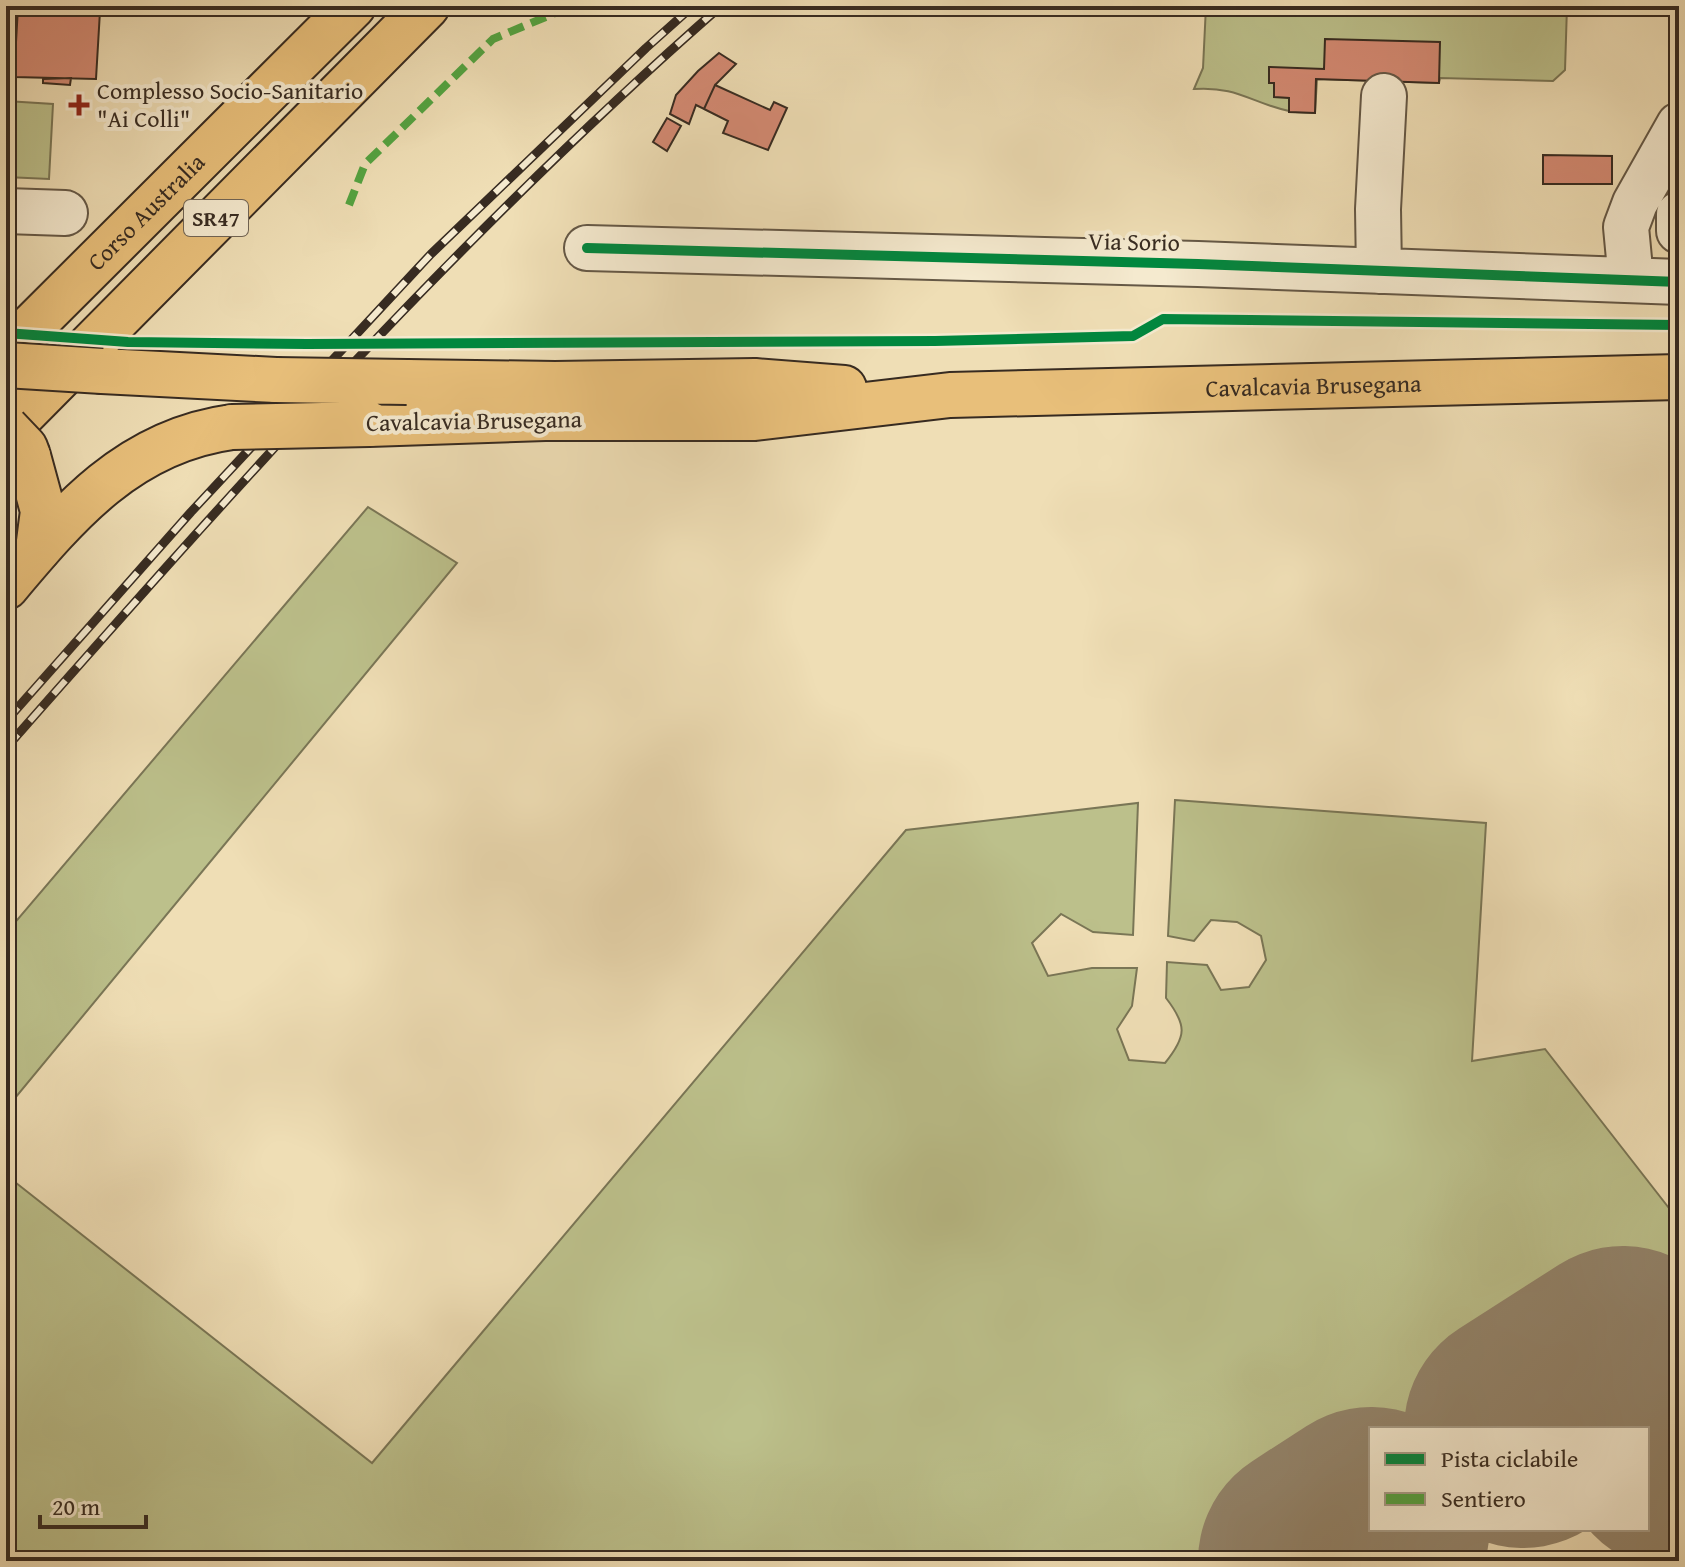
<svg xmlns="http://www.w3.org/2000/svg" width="1685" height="1567" viewBox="0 0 1685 1567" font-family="'Gentium Book Plus',serif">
  <rect width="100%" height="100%" fill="#efdeb5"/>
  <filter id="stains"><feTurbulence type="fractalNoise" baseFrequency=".0025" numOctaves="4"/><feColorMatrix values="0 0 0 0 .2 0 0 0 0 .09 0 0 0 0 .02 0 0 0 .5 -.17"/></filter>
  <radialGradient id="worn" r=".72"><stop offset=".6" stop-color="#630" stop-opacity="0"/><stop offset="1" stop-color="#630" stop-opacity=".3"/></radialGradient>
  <!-- green -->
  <path fill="#bcc08b" stroke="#7a7656" stroke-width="2" d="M 1206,6 L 1567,6 L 1565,70 L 1553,81 L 1440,78 L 1439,83 L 1317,79 L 1315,113 C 1306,112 1297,113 1289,111 C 1251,103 1238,86 1194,89 L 1203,68 Z
    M 6,101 L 53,104 L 49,179 L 6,177 Z
    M 368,507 L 457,563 L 6,1109 L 6,933 Z
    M 1175,800 L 1486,823 L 1472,1061 L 1545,1049 L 1679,1221 L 1679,1452 L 1623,1365 L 1523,1429 L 1371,1429 L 1371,1526 L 1317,1561 L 6,1561 L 6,1175 L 372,1463 L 906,830 L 1138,803 L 1133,935 L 1093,932 L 1061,914 L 1032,943 L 1048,976 L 1092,968 L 1137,968 L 1132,1006 L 1117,1029 L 1129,1060 L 1165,1063 C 1187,1036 1187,1025 1166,998 L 1167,962 L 1207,965 L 1221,990 L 1249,987 L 1266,960 L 1261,936 L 1237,922 L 1211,920 L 1194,941 L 1168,936 Z
    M 1679,1521 L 1679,1561 L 1615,1561 Z"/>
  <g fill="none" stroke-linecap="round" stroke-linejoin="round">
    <!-- runway -->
    <path stroke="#93846b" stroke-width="238" d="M 1523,1429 L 1623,1365 L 1679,1452
      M 1317,1561 L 1371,1526"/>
  </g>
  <!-- building -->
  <path fill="#d48a73" stroke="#372b21" stroke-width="2" d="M 47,6 L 75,6 L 75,9 L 100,11 L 96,79 L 14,77 L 18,7 L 47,8 Z
    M 1325,39 L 1440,42 L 1439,83 L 1316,79 L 1315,113 L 1289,112 L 1289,98 L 1274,97 L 1274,83 L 1269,83 L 1269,67 L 1324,69 Z
    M 719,53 L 736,64 L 715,85 L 704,109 L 696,105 L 689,124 L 670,114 L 676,95 L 698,71 Z
    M 71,78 L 70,85 L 43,83 L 43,79 Z
    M 715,85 L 770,110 L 774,102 L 787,108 L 768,150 L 723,133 L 728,121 L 704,109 Z
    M 667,118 L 681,126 L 667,151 L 653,142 Z
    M 1543,155 L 1612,156 L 1612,184 L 1543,184 Z"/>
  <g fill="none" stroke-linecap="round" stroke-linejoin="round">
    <!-- minor casing -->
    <g stroke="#655846" stroke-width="48">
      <path id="minor" d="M 6,211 L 65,213
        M 1679,214 L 1679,231
        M 587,248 L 1198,264 L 1679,282
        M 1379,271 L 1378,209 L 1384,96
        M 1631,280 L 1626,227 L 1635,203 L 1679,125"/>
    </g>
    <!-- major casing -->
    <g stroke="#372b21" stroke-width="48">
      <g id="major">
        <path d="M 102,371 L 276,380"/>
        <path d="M 407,382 L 555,384 L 755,381 L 844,388"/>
        <path id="s1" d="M 369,424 L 545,418 L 755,418 L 950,395 L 1679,377"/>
        <path d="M 28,456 L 43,511 L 38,549"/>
        <path d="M 6,587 C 69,512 129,441 232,427"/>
      </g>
    </g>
    <!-- highway casing -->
    <g stroke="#372b21" stroke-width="48">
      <g id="highway">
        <path id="s2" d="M 6,352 L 353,6"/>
        <path d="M 6,431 L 427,6"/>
      </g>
    </g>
    <!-- minor -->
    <use href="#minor" stroke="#f5eacf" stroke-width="44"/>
    <!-- major -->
    <use href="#major" stroke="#e8bf7a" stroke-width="44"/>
    <!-- highway -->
    <use href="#highway" stroke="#e8bf7a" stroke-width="44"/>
    <!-- rail casing -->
    <g stroke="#372b21" stroke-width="9">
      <path id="rail" d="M 6,721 L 191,512 L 431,254 L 646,48 L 693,6
        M 6,748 C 233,490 462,232 721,6"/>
    </g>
    <!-- rail -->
    <use href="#rail" stroke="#f5eacf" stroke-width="6" stroke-dasharray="18" stroke-linecap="butt"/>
    <!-- major-bridge casing -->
    <g stroke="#372b21" stroke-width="48" stroke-linecap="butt">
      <path id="major-bridge" d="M 6,365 L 102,371
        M 276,380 L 407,382
        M 232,427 L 369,424
        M 6,428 L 25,448 L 28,456"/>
    </g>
    <!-- major-bridge -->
    <use href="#major-bridge" stroke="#e8bf7a" stroke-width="44"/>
    <!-- quiet -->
    <path stroke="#53a441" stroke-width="8" stroke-dasharray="16 8" stroke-linecap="butt" d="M 349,205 L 365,164 L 493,39 L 572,6"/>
    <!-- cycleway casing -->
    <g stroke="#f5eacf" stroke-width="15">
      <path id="cycleway" d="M 587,248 L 1198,264 L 1679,282
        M 6,333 L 128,342 L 307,344 L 935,341 L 1133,336 L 1163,319 L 1679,325"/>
    </g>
    <!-- cycleway -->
    <use href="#cycleway" stroke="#00873e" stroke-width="10"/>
  </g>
  <!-- markers -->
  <path fill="#8f2418" stroke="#f5eacf" stroke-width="3" d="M75 93h8v8h8v8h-8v8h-8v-8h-8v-8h8z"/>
  <g text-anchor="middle" stroke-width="8" stroke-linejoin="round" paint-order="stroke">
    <!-- shield labels -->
    <rect fill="#f5eacf" stroke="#706455" stroke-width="2" x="184" y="200" width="64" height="36" rx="6"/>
    <g font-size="22" font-weight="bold" fill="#372b21">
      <text x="216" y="226">SR47</text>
    </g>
    <!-- poi labels -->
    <g font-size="24" fill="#372b21" stroke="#f5eacf" text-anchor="start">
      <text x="97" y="99">Complesso Socio-Sanitario<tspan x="97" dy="28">"Ai Colli"</tspan></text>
    </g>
    <!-- street labels -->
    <g font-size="24" fill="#372b21" stroke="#f5eacf">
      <text dy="8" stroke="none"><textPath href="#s2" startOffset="198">Corso Australia</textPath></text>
      <text transform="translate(1134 242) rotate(1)" y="8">Via Sorio</text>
      <text dy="8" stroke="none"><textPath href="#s1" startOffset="946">Cavalcavia Brusegana</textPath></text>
      <text transform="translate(474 421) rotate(-1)" y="8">Cavalcavia Brusegana</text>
    </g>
  </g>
  <!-- margin -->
  <rect width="1685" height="1567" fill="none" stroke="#efdeb5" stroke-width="32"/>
  <rect x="8" y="8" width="1669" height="1551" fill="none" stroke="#372b21" stroke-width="4"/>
  <rect x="16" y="16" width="1653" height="1535" fill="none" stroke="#372b21" stroke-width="2"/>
  <!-- legend -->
  <rect x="1369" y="1427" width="280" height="104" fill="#f5eacf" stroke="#a99e89" stroke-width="2"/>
  <rect x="1385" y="1453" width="40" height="12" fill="#00873e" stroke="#a99e89" stroke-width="2"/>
  <text x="1441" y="1467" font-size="24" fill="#372b21">Pista ciclabile</text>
  <rect x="1385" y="1493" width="40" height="12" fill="#53a441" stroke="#a99e89" stroke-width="2"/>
  <text x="1441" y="1507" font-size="24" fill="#372b21">Sentiero</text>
  <!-- scale -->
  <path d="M40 1515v12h106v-12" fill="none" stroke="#372b21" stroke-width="4"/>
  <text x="52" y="1515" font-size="24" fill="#372b21" stroke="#f5eacf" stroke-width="6" paint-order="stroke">20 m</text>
  <rect width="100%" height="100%" filter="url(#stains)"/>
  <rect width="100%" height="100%" fill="url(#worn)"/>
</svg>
